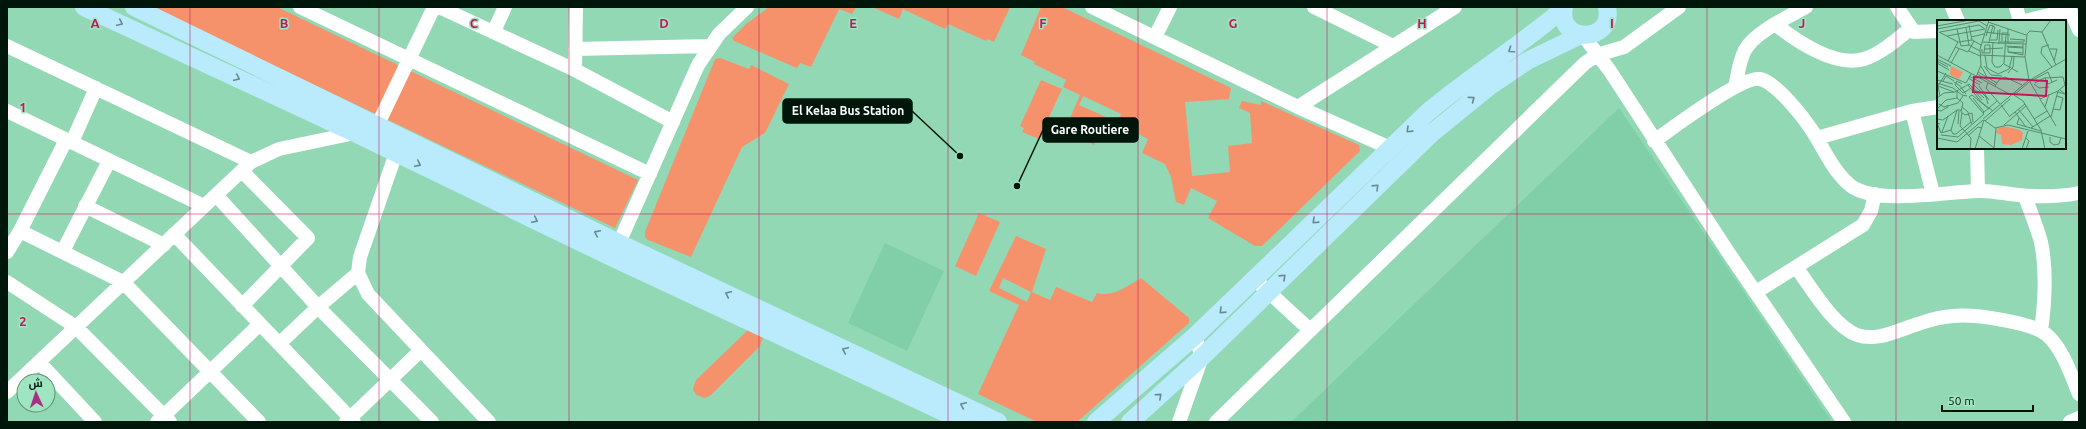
<svg xmlns="http://www.w3.org/2000/svg" width="2086" height="429" viewBox="0 0 2086 429" font-family="Ubuntu,Cairo,sans-serif">
  <rect width="100%" height="100%" fill="#93d8b5"/>
  <!-- built -->
  <path fill="#81cfa9" d="M 1619,108 L 1832,422 L 1291,422 Z
    M 885,243 L 944,271 L 907,351 L 848,323 Z"/>
  <!-- green -->
  <path fill="#f5926c" fill-rule="evenodd" d="M 151,7 L 277,7 L 638,180 L 615,228 Z
    M 769,7 L 856,7 L 852,14 L 839,9 L 811,67 L 800,63 L 797,68 L 734,41 L 732,38 L 746,24 Z
    M 872,7 L 1010,7 L 994,42 L 987,39 L 986,41 L 948,24 L 945,29 L 903,9 L 899,19 Z
    M 1041,7 L 1062,7 L 1231,88 L 1229,99 L 1185,102 L 1192,176 L 1230,172 L 1228,146 L 1252,143 L 1250,113 L 1239,108 L 1242,101 L 1261,105 L 1261,101 L 1359,145 L 1360,151 L 1262,246 L 1255,246 L 1208,218 L 1217,201 L 1191,188 L 1184,205 L 1176,202 L 1171,177 L 1165,164 L 1142,153 L 1148,139 L 1117,124 L 1121,114 L 1083,96 L 1079,105 L 1106,117 L 1094,145 L 1065,130 L 1080,95 L 1063,87 L 1066,80 L 1034,64 L 1035,62 L 1021,55 Z
    M 720,58 L 749,69 L 751,65 L 789,84 L 765,133 L 742,147 L 691,257 L 648,240 L 645,237 L 645,232 L 715,59 Z
    M 1041,80 L 1062,89 L 1039,139 L 1022,132 L 1024,128 L 1020,126 Z
    M 979,213 L 1000,222 L 976,276 L 955,266 Z
    M 1016,236 L 1046,249 L 1032,292 L 1050,300 L 1056,287 L 1092,302 L 1097,293 C 1112,298 1128,286 1141,278 L 1189,318 L 1189,323 L 1077,422 L 1037,422 L 978,394 L 1019,305 L 989,291 ZM 1003,278 L 1031,292 L 1027,302 L 999,288 Z
    M 748,330 L 763,337 L 760,346 L 711,395 L 705,398 L 696,395 L 693,389 L 696,380 Z"/>
  <g fill="none" stroke-linecap="round" stroke-linejoin="round">
    <!-- minor -->
    <path stroke="#fff" stroke-width="14" d="M 300,7 L 650,174
      M 439,7 L 575,70 L 673,122
      M 1092,7 L 1298,107 L 1390,148
      M 1314,7 L 1393,46
      M 1897,7 L 1914,32 L 1938,31
      M 1952,7 L 1958,21
      M 2016,7 L 2020,21
      M 2069,7 L 2079,30
      M 2025,21 L 2070,10
      M 1775,24 C 1796,41 1836,68 1864,59 C 1881,54 1897,39 1910,29
      M 494,31 L 505,7
      M 1583,35 L 1610,71 L 1728,252 L 1844,422
      M 1155,37 L 1170,7
      M 7,46 L 251,162
      M 575,49 L 709,46
      M 575,70 L 576,7
      M 1735,87 C 1738,75 1739,61 1745,50 C 1755,32 1788,17 1806,7
      M 1298,107 L 1455,7
      M 7,111 L 204,206
      M 1912,111 L 1933,194
      M 378,124 L 434,7
      M 1817,138 L 1912,111 L 1938,107
      M 1654,141 C 1673,128 1741,76 1760,79 C 1776,82 1804,118 1813,132 C 1824,149 1834,173 1851,186 C 1878,205 1945,192 1977,191 C 1991,190 2005,194 2019,195 C 2039,197 2059,197 2079,193
      M 72,142 L 96,88
      M 401,144 L 396,153 L 360,257 L 358,273 L 368,294 L 489,422
      M 1977,148 L 1978,191
      M 242,171 L 308,238 L 242,306
      M 216,195 L 318,307 L 432,422
      M 2025,196 C 2030,211 2037,227 2041,242 C 2047,271 2045,302 2041,331
      M 85,206 L 164,245
      M 20,231 L 123,282 L 259,422
      M 174,234 L 354,422
      M 63,251 L 109,161
      M 7,252 L 20,231 L 66,140
      M 615,252 L 698,65 L 719,34 L 747,7
      M 1796,267 C 1811,287 1833,326 1857,335 C 1877,342 1898,330 1918,324 C 1929,320 1941,317 1953,316 C 1974,314 2032,322 2047,335 C 2063,349 2071,375 2079,394
      M 7,282 L 76,327 L 170,422
      M 1261,285 L 1310,330
      M 1756,292 L 1863,225 L 1871,211 L 1875,194
      M 279,344 L 318,307 L 358,273
      M 39,362 L 95,422
      M 7,392 L 251,162 L 279,149 L 355,133 L 357,130
      M 157,422 L 260,324
      M 346,422 L 420,351
      M 1179,422 L 1202,357 L 1195,336
      M 1216,422 L 1585,63 L 1597,55 L 1624,47 L 1679,7
      M 2070,422 L 2079,418"/>
    <!-- major -->
    <path stroke="#b9ebfc" stroke-width="18" d="M 84,7 L 355,133 L 613,258 L 965,422
      M 134,7 L 619,243 L 998,422
      M 1564,7 C 1556,44 1615,44 1607,7
      M 1096,422 L 1195,336 L 1428,112 C 1472,75 1520,46 1563,9
      M 1130,422 L 1202,357 L 1432,133 L 1490,86 L 1527,61 L 1581,35"/>
  </g>
  <!-- one-way arrows -->
  <defs><path id="oneway-chevron" d="M-2-3.5L2.5 0L-2 3.5" fill="none" stroke-width="1.6" stroke-linecap="round" stroke-linejoin="round"/></defs>
  <g stroke="#668b8f">
    <use href="#oneway-chevron" transform="translate(120 23) rotate(25)"/>
    <use href="#oneway-chevron" transform="translate(1511 50) rotate(145)"/>
    <use href="#oneway-chevron" transform="translate(237 78) rotate(25)"/>
    <use href="#oneway-chevron" transform="translate(1472 99) rotate(-37)"/>
    <use href="#oneway-chevron" transform="translate(1409 130) rotate(136)"/>
    <use href="#oneway-chevron" transform="translate(418 164) rotate(26)"/>
    <use href="#oneway-chevron" transform="translate(1376 187) rotate(-44)"/>
    <use href="#oneway-chevron" transform="translate(535 220) rotate(26)"/>
    <use href="#oneway-chevron" transform="translate(1315 221) rotate(136)"/>
    <use href="#oneway-chevron" transform="translate(597 233) rotate(-154)"/>
    <use href="#oneway-chevron" transform="translate(1283 277) rotate(-44)"/>
    <use href="#oneway-chevron" transform="translate(728 294) rotate(-155)"/>
    <use href="#oneway-chevron" transform="translate(1222 311) rotate(136)"/>
    <use href="#oneway-chevron" transform="translate(845 350) rotate(-155)"/>
    <use href="#oneway-chevron" transform="translate(1159 396) rotate(-42)"/>
    <use href="#oneway-chevron" transform="translate(963 405) rotate(-155)"/>
  </g>
  <!-- grid -->
  <path fill="none" stroke="#c2185b" stroke-width="1" stroke-opacity="0.55" d="M 190,7 L 190,422M 379,7 L 379,422M 569,7 L 569,422M 759,7 L 759,422M 948,7 L 948,422M 1138,7 L 1138,422M 1327,7 L 1327,422M 1517,7 L 1517,422M 1707,7 L 1707,422M 1896,7 L 1896,422M 7,214 L 2079,214"/>
  <!-- overview -->
  <g transform="translate(1937 20)">
    <rect width="129" height="129" fill="#93d8b5"/>
    <path d="M 14,46 L 26,52 L 22,59 L 13,55 ZM 66,106 L 83,110 L 86,113 L 85,120 L 74,125 L 65,124 L 64,115 L 59,113 L 60,109 Z" fill="#f5926c"/>
    <path fill="none" stroke="#588a71" stroke-width="1" d="M 51,2 L 89,15M 32,5 L 35,20 L 44,25M 0,6 L 33,0M 29,8 L 32,25 L 43,31M 0,9 L 42,1 L 50,6M 20,9 L 24,26 L 32,25M 2,12 L 21,22 L 35,20M 3,12 L 42,5 L 48,9M 48,12 L 73,15M 105,12 L 119,45M 10,16 L 48,9M 49,16 L 53,5 L 58,7 L 56,14M 34,17 L 47,14M 73,19 L 88,20M 53,20 L 60,20 L 61,10M 65,21 L 65,13 L 71,13M 45,22 L 61,23M 52,22 L 56,5M 56,22 L 55,42 L 58,47M 62,22 L 63,9M 63,22 L 87,22 L 87,20M 63,23 L 61,23 L 89,24M 71,23 L 71,9M 112,25 L 105,27 L 104,33 L 115,47M 69,26 L 86,27M 18,27 L 31,32 L 37,21M 45,29 L 45,33 L 53,33 L 53,25 L 48,25 L 47,33M 48,29 L 66,28M 113,29 L 120,29 L 117,41M 32,31 L 43,36M 71,32 L 86,35 L 86,24M 71,32 L 71,27 L 86,28M 71,32 L 86,33M 0,35 L 74,75M 43,35 L 88,37M 48,35 L 50,48 L 61,54 L 72,49 L 75,37M 0,39 L 14,46M 0,41 L 11,47M 11,41 L 21,22M 0,43 L 12,50M 14,43 L 22,29M 67,44 L 81,52M 44,46 L 50,57M 47,46 L 54,55 L 65,56M 58,47 L 63,47 L 67,43 L 69,15M 0,51 L 29,63 L 34,54M 41,52 L 60,63M 71,53 L 76,47 L 77,37M 40,54 L 59,65M 32,56 L 45,63M 39,57 L 44,45 L 43,29 L 52,0M 31,58 L 43,65M 108,58 L 111,64 L 120,60M 0,60 L 16,64M 92,60 L 88,37 L 90,14 L 93,11 L 105,12 L 114,0M 93,60 L 129,39M 6,61 L 9,56 L 17,61M 17,62 L 23,66 L 29,74M 93,62 L 103,79 L 121,71M 0,63 L 16,68 L 25,75 L 30,76M 51,63 L 49,68 L 63,84M 98,63 L 107,58 L 126,57 L 128,65 L 121,71 L 114,97M 25,64 L 20,61 L 18,65 L 26,73 L 36,67M 32,64 L 47,78M 97,64 L 102,68 L 112,67M 31,65 L 44,82 L 56,91M 37,65 L 49,77 L 51,84M 1,66 L 17,72M 42,66 L 52,80M 58,66 L 62,60 L 68,57 L 85,65M 37,70 L 45,80M 78,72 L 77,75 L 86,81 L 104,110 L 108,129M 121,72 L 128,74 L 123,70M 77,75 L 92,62 L 111,52 L 115,62M 3,76 L 1,66 L 9,53M 32,77 L 35,75 L 52,89M 32,77 L 47,94M 0,78 L 7,73 L 18,72 L 32,64M 20,78 L 26,83 L 24,92 L 28,95 L 35,93 L 36,102M 36,78 L 47,92M 103,79 L 119,106M 2,84 L 7,87 L 21,83 L 26,76M 64,85 L 73,97M 25,87 L 31,92 L 34,102M 108,87 L 112,74M 0,89 L 9,80 L 20,78 L 20,71M 81,89 L 96,107M 116,89 L 123,90 L 126,78 L 120,76M 0,90 L 4,91 L 11,87 L 10,85M 78,92 L 89,107M 25,93 L 23,106 L 34,118 L 33,129M 46,93 L 60,81M 73,96 L 88,84M 82,98 L 80,104 L 104,111M 0,99 L 6,100 L 20,90 L 25,90M 46,99 L 92,60M 97,99 L 110,91M 47,100 L 58,108 L 71,105 L 129,119M 48,101 L 73,79M 3,104 L 0,103 L 4,113M 21,104 L 22,91M 67,105 L 89,86M 94,108 L 113,96M 14,110 L 16,114 L 19,114 L 34,102 L 35,104M 5,112 L 11,96M 4,113 L 14,110 L 20,90M 4,115 L 21,117 L 47,94M 31,116 L 41,107 L 45,108M 42,116 L 57,128M 113,117 L 113,122 L 117,125 L 122,124 L 124,118M 0,118 L 20,122 L 46,100M 38,129 L 47,100M 57,129 L 59,108M 85,129 L 91,111M 89,129 L 92,121 L 89,118"/>
    <path fill="#c2185b" fill-opacity="0.15" stroke="#c2185b" stroke-width="2" d="M 37,57 L 110,61 L 109,76 L 36,72 Z"/>
    <rect width="129" height="129" fill="none" stroke="#00160a" stroke-width="2"/>
  </g>
  <g font-size="13" text-anchor="middle" font-weight="bold" fill="#c2185b" stroke="#9fe5c2" stroke-width="3" stroke-linejoin="round" paint-order="stroke">
    <text x="95" y="28">A</text>
    <text x="284" y="28">B</text>
    <text x="474" y="28">C</text>
    <text x="664" y="28">D</text>
    <text x="853" y="28">E</text>
    <text x="1043" y="28">F</text>
    <text x="1233" y="28">G</text>
    <text x="1422" y="28">H</text>
    <text x="1612" y="28">I</text>
    <text x="1802" y="28">J</text>
    <text x="23" y="112">1</text>
    <text x="23" y="326">2</text>
  </g>
  <!-- callouts -->
  <path fill="none" stroke="#00160a" stroke-width="1.5" d="M960 156L912 111M1017 186L1043 130"/>
  <g fill="#00160a" stroke="#9fe5c2" stroke-width="1.5">
    <circle cx="960" cy="156" r="4"/>
    <circle cx="1017" cy="186" r="4"/>
  </g>
  <g fill="#00160a" stroke="#00160a" stroke-width="1.5">
    <rect x="783" y="99" width="129" height="24" rx="4"/>
    <rect x="1043" y="118" width="95" height="24" rx="4"/>
  </g>
  <g font-size="12" text-anchor="middle" font-weight="bold" fill="#fff">
    <text x="848" y="115">El Kelaa Bus Station</text>
    <text x="1090" y="134">Gare Routiere</text>
  </g>
  <!-- border -->
  <rect width="2086" height="429" fill="none" stroke="#00160a" stroke-width="16"/>
  <!-- north arrow -->
  <g transform="translate(36 393) rotate(357)"><circle r="19" fill="#9fe5c2" stroke="#5f9278"/>
  <path d="M0-3L7 15L0 10L-7 15Z" fill="#a82f85"/>
  <text y="-6" font-size="11" font-weight="bold" text-anchor="middle" fill="#00160a">ش</text>
  </g>
  <!-- scale -->
  <path d="M1942 405v6h91v-6" fill="none" stroke="#00160a" stroke-width="2"/>
  <text x="1948" y="405" font-size="12" fill="#00160a" stroke="#9fe5c2" stroke-width="3" paint-order="stroke">50 m</text>
</svg>
